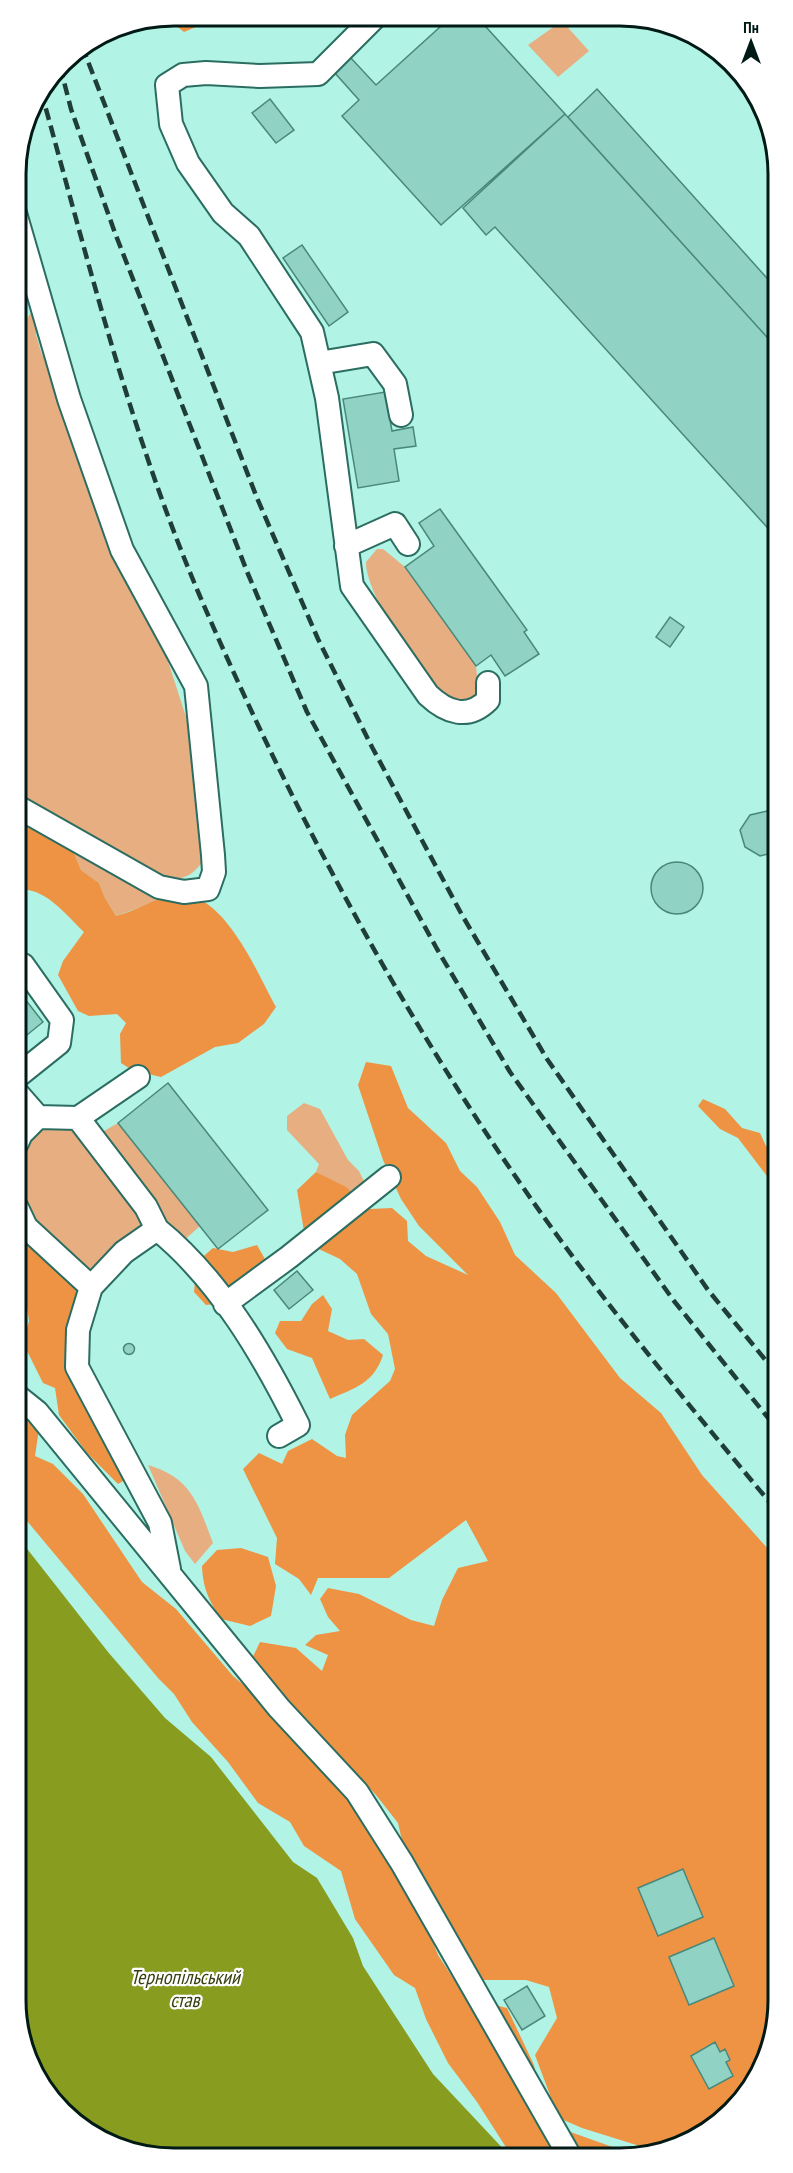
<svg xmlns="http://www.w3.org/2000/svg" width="793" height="2173" viewBox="0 0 793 2173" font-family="'PT Sans Narrow',sans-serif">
  <rect width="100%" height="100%" fill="#b1f3e4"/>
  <!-- green -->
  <path fill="#e7ae82" d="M 562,21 L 589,51 L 558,77 L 528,45 Z
    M 31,313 L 36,313 L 36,335 L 42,355 L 48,357 L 167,658 L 186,717 L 193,752 L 203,861 C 193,875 186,878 170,880 L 16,800 L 16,333 Z
    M 377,549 L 383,549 L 405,567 L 476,666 L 479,696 L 470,704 C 463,702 454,701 449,697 C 422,678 365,594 366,562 Z
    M 69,841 L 173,895 L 116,916 L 105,898 L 99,883 L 81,870 Z
    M 304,1103 L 320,1109 L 348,1160 L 359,1171 L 365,1183 L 350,1191 L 316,1172 L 319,1164 L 287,1130 L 287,1116 Z
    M 118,1123 L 200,1226 L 182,1242 L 100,1138 L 104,1131 Z
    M 38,1127 L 70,1127 L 83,1137 L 142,1213 L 143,1226 L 96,1271 L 84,1272 L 22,1208 L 17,1194 L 17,1150 Z
    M 148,1465 C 192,1478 198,1504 213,1543 L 195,1564 L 185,1551 Z"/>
  <!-- forest -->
  <path fill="#ee9343" d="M 178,15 L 225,15 L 184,32 L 175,25 Z
    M 16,814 L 69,841 L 81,870 L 99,883 L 105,898 L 116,916 C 135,911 154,899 173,895 C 222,886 257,973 276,1007 L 264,1024 L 238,1043 L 215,1047 L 161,1077 L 132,1070 L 121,1063 L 120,1034 L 126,1023 L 117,1014 L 89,1016 L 78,1011 L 58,975 L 63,961 L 84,932 C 66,915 44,885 16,890 Z
    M 366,1062 L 391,1066 L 408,1108 L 446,1143 L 460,1171 L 477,1187 L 500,1222 L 515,1255 L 556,1293 L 620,1378 L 661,1413 L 702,1475 L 777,1559 L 778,2009 L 766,2060 L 739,2104 L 699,2137 L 659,2152 L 582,2128 L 552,2115 L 550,2095 L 535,2055 L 557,2018 L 549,1987 L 526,1980 L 482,1980 L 444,1925 L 424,1876 L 403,1845 L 398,1823 L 376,1795 L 327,1743 L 248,1667 L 260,1642 L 296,1648 L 322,1671 L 328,1655 L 305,1645 L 316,1635 L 340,1631 L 328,1617 L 320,1599 L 328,1588 L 359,1594 L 411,1620 L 434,1626 L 442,1600 L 458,1568 L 488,1561 L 466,1520 L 389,1578 L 318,1578 L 311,1595 L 299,1579 L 275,1564 L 277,1538 L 243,1469 L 259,1453 L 282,1464 L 288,1451 L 312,1439 L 337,1456 L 346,1458 L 345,1435 L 352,1415 L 390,1381 L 395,1369 L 388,1334 L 371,1314 L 357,1274 L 340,1259 L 306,1243 L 297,1190 L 316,1172 L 346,1187 L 370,1209 L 392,1208 L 407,1221 L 408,1241 L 426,1256 L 468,1275 L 419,1226 L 401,1199 L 383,1160 L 358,1085 Z
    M 703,1099 L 725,1109 L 742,1128 L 760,1133 L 766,1146 L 776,1148 L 776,1188 L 738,1138 L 720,1129 L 698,1106 Z
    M 17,1201 L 45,1233 L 87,1271 L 73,1345 L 135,1474 L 118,1484 L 87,1453 L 59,1415 L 55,1388 L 43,1383 L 23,1343 L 29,1321 L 25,1294 L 17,1287 Z
    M 257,1245 L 266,1261 L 216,1304 L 206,1305 L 194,1292 L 197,1262 L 213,1248 L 233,1252 Z
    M 323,1295 L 332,1309 L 328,1331 L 348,1340 L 364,1339 L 383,1355 C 374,1383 355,1388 330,1399 L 312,1358 L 287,1349 L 275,1333 L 280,1321 L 301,1321 L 312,1304 Z
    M 17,1401 L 39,1429 L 35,1456 L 53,1464 L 83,1494 L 142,1582 L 176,1609 L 233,1676 L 323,1752 L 417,1904 L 438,1955 L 460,1989 L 475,2000 L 507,2008 L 534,2065 L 540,2098 L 562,2129 L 635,2155 L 511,2155 L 477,2102 L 448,2063 L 426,2019 L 415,1988 L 394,1975 L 355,1919 L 341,1871 L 304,1846 L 290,1822 L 258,1803 L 228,1762 L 192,1722 L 174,1694 L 158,1678 L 17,1509 Z
    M 241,1548 L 268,1557 L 276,1586 L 271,1616 L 250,1626 L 221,1619 C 209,1600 203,1589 202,1566 L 217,1550 Z"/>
  <!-- water -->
  <path fill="#889c1f" d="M 17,1536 L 108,1652 L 165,1718 L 211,1757 L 293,1862 L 317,1878 L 353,1938 L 363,1966 L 433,2074 L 509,2155 L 143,2155 L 62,2112 L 18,2030 Z"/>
  <!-- building -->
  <path fill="#90d2c3" stroke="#48887b" stroke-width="1.5" d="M 451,17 L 477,17 L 565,114 L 441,225 L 342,116 L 359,100 L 334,72 L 350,57 L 376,85 Z
    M 505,17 L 522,17 L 510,25 Z
    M 597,89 L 775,287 L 775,346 L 568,117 Z
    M 270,99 L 294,130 L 276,143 L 252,113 Z
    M 565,114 L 775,346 L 775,536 L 495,227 L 486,235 L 463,208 Z
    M 302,245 L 348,312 L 329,326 L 283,258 Z
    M 385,392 L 392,431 L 413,427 L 416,446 L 394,449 L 399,481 L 358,488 L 343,399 Z
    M 440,509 L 527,630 L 524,632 L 539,654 L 505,676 L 491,655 L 476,666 L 405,567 L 434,546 L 419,523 Z
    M 670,617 L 684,627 L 670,647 L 656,637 Z
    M 767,811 L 776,816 L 776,852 L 760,856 L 745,847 L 740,830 L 750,815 Z
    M651 888a26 26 0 1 1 52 0a26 26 0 1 1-52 0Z
    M 17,989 L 43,1022 L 17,1043 Z
    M 168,1083 L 268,1210 L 218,1249 L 118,1123 Z
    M 297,1271 L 313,1290 L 289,1309 L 274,1290 Z
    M123.5 1349a5.5 5.5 0 1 1 11 0a5.5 5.5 0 1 1-11 0Z
    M 683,1869 L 703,1917 L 658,1936 L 638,1888 Z
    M 714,1938 L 734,1986 L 689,2005 L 669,1957 Z
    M 527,1986 L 545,2016 L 522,2030 L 504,2000 Z
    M 715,2042 L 720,2052 L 725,2049 L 730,2060 L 726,2062 L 733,2076 L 709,2089 L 691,2056 Z"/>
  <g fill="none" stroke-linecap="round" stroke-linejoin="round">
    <!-- minor casing -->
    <g stroke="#2c6d61" stroke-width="26">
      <path id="minor" d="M 376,16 L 318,74 L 260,76 L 206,73 L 183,75 L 167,85 L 171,124 L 188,163 L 223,213 L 249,236 L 312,332 L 327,398 L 352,586 L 428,695 C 447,713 468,720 488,700 L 488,683
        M 15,213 L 69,399 L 122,550 L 196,686 L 213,855 L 214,872 L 208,889 L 184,892 L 159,887 L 16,806
        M 319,363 L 373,354 L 395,384 L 401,415
        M 346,546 L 395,524 L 408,544
        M 17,964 L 23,965 L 62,1020 L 59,1043 L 19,1075
        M 17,1093 L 38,1117 L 78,1118 L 146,1207 L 157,1229 L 124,1252 L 91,1287 L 78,1330 L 77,1367 L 160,1523 L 169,1569
        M 78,1118 L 138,1077
        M 17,1143 L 21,1134 L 38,1117
        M 17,1208 L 26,1227 L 91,1287
        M 157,1229 C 219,1279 263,1355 298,1425 L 279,1436
        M 225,1304 L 289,1257 L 389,1177
        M 17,1396 L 37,1412 L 279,1708 L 357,1792 L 402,1863 L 569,2155"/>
    </g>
    <!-- minor -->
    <use href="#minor" stroke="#fff" stroke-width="22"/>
    <!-- rail -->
    <path stroke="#1e3e37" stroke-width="4.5" stroke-dasharray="12 6" stroke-linecap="butt" d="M 82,46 L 257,498 L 318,639 L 372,747 L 462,915 L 547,1059 L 708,1290 L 777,1374
      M 60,66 L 71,109 L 115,233 L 248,574 L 307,712 L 437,949 L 510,1072 L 674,1301 L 777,1429
      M 41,91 C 88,260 130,432 199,594 C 296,820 414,1039 559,1238 C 628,1332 702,1421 777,1511"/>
  </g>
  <g text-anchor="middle" stroke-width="4.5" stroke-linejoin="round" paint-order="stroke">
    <!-- water labels -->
    <g font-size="20" font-style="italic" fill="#384111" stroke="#fff">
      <text x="185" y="1984">Тернопільський<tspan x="185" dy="23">став</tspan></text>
    </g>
  </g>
  <!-- crop -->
  <path d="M0 0H793V2173H0ZM174 26H620A148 148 0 0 1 768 174V2000A148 148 0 0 1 620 2148H174A148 148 0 0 1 26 2000V174A148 148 0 0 1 174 26Z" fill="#fff" fill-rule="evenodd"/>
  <path fill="none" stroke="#011a15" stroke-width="3" d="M174 26H620A148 148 0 0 1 768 174V2000A148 148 0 0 1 620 2148H174A148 148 0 0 1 26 2000V174A148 148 0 0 1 174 26Z"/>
  <!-- north arrow -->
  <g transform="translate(751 42)" stroke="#ffffff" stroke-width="4.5" paint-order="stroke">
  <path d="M0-4.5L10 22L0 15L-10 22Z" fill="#011a15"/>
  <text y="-9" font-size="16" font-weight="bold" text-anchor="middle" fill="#011a15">Пн</text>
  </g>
</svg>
